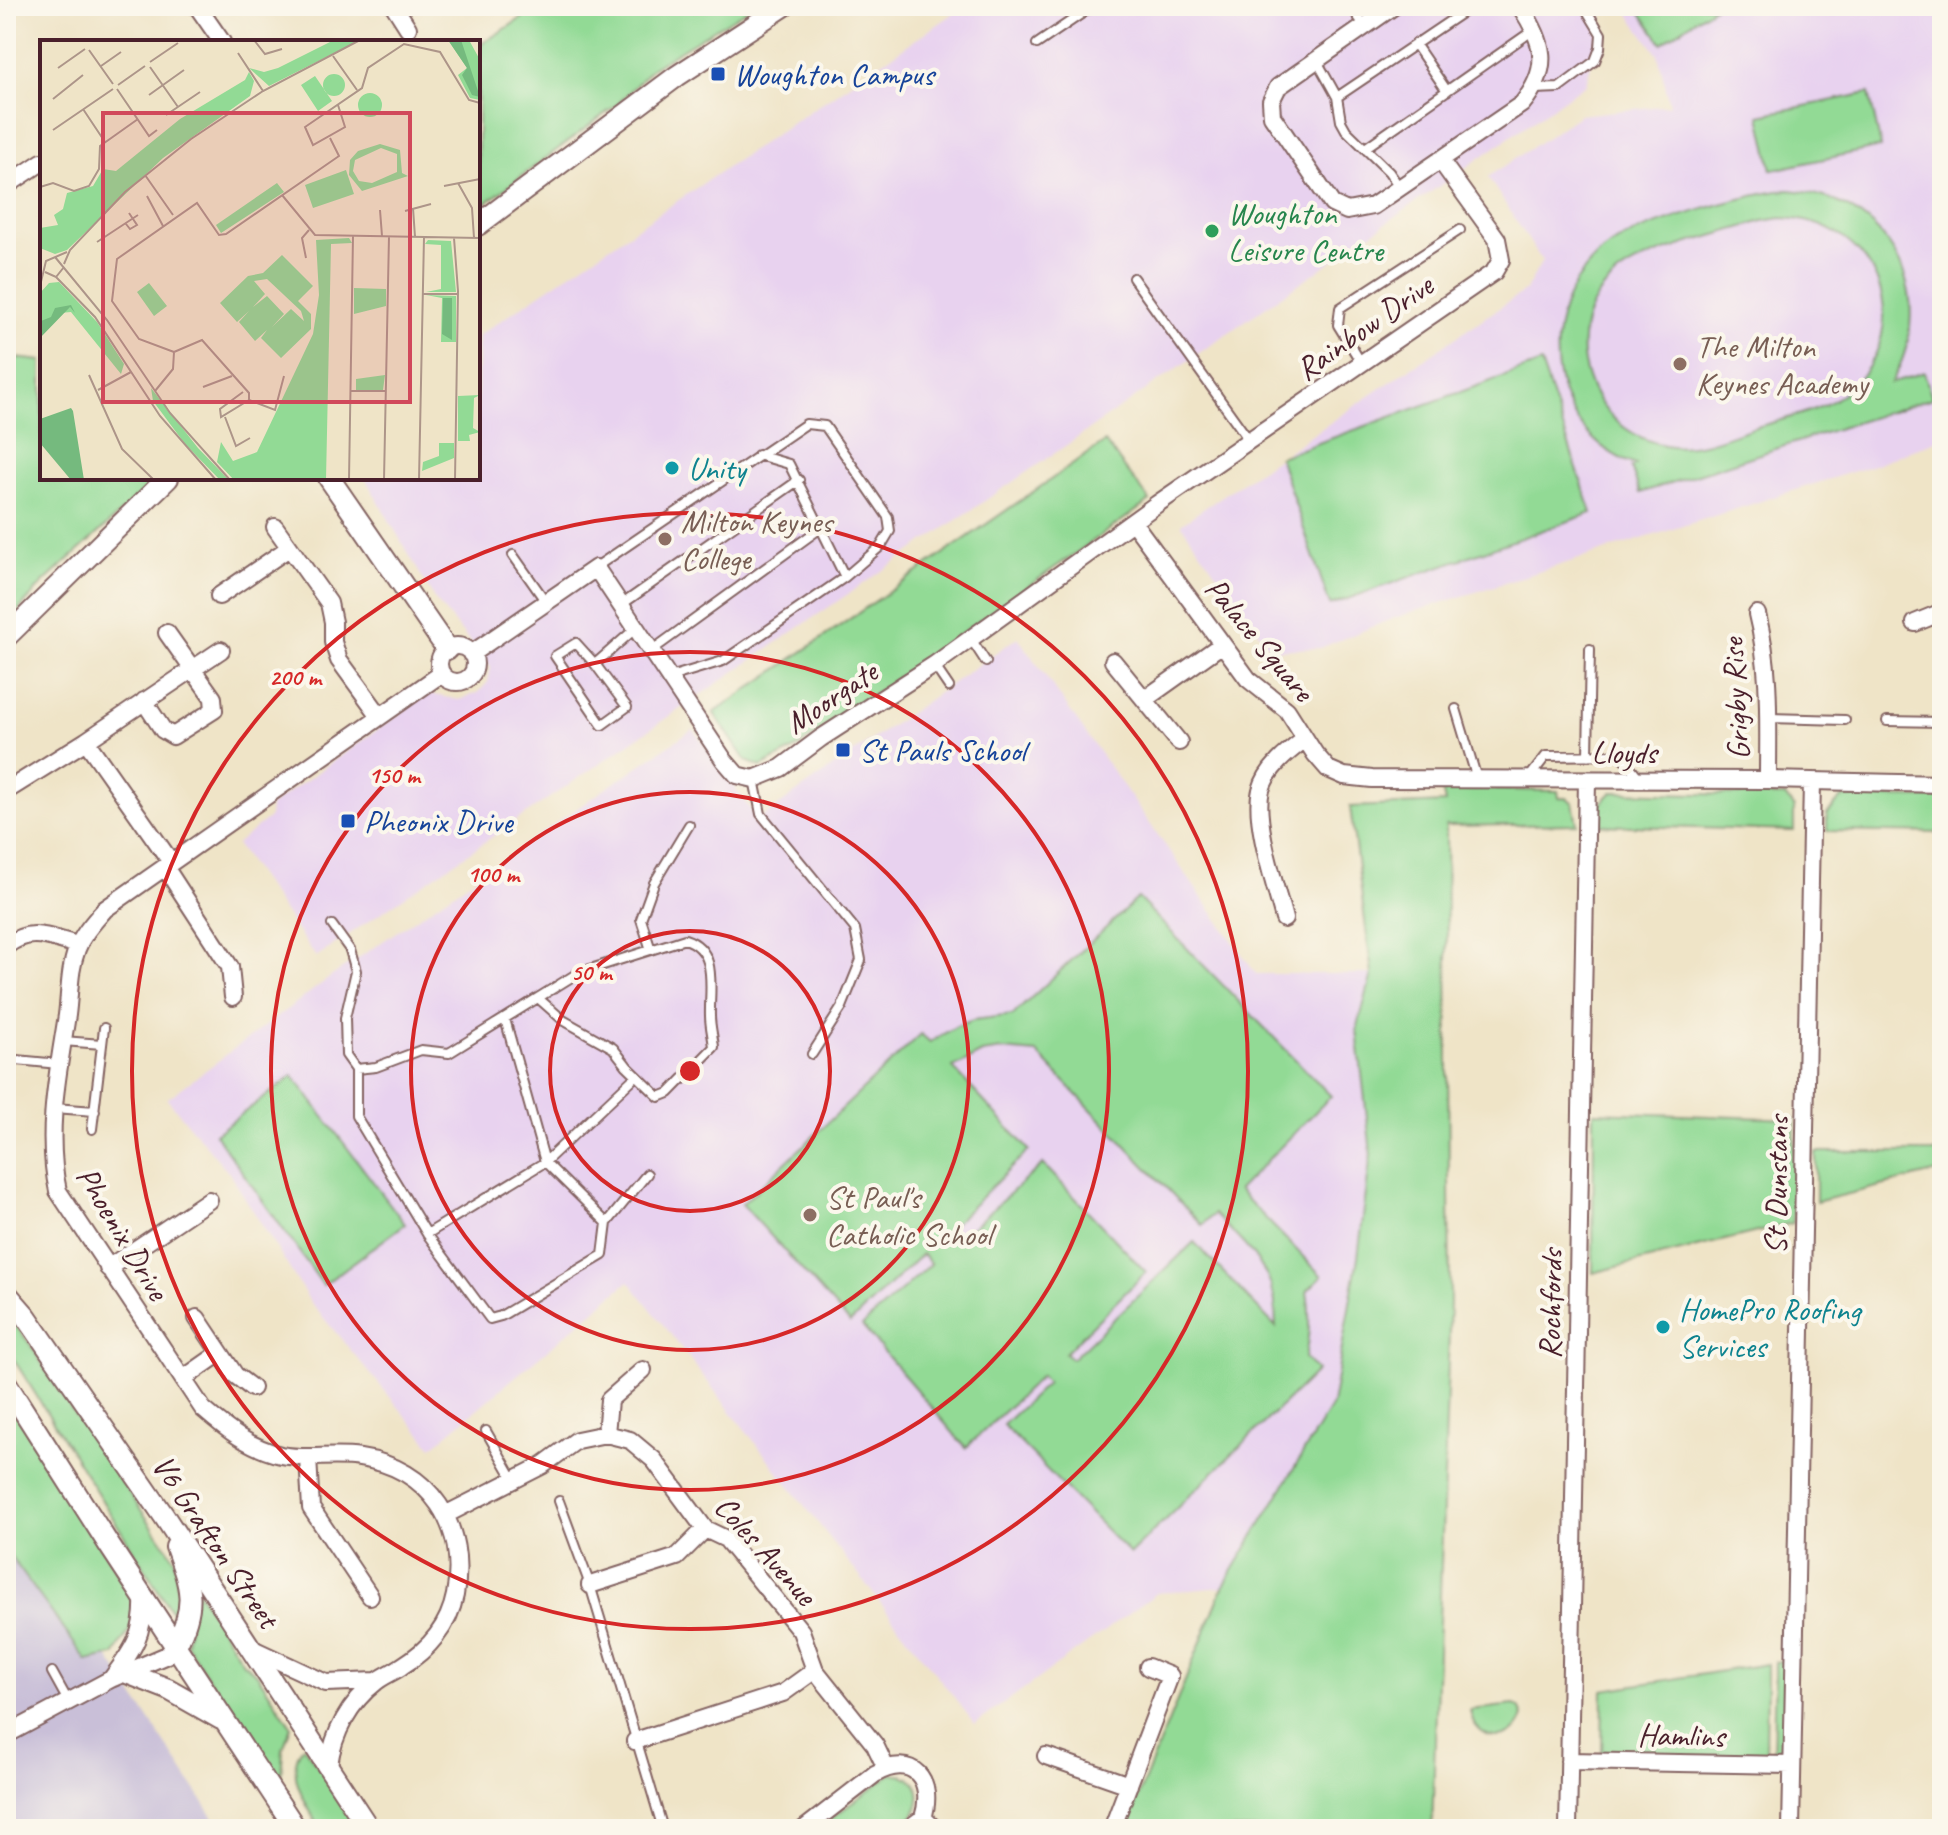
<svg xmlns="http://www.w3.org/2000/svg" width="1948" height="1835" viewBox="0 0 1948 1835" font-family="Caveat,sans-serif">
  <rect width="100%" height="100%" fill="#fbf7ec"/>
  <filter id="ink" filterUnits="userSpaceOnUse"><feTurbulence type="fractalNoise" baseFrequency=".0125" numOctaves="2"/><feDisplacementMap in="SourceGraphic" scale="16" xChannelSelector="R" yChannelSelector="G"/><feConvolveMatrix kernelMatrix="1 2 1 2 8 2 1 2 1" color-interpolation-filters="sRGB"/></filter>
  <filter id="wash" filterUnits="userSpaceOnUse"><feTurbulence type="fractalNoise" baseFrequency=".006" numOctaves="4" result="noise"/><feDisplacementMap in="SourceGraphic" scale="32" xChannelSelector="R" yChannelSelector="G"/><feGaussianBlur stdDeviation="1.8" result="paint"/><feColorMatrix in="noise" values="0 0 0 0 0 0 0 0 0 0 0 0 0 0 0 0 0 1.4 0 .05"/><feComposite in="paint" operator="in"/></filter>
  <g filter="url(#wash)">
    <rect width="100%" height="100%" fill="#efe4c7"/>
    <!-- built -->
    <path fill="#e8d2ef" d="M 965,6 L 1597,6 L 1603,14 L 1586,84 L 1077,438 L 316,957 L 236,844 L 269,818 L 270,806 L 418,701 L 430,694 L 459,700 L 478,693 L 488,682 L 491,667 L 435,600 L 365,478 L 478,478 L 478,336 Z
      M 1623,6 L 1942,6 L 1942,438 L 1880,463 L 1394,618 L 1320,648 L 1271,650 L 1181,524 L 1526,290 L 1542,261 L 1488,177 L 1580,115 L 1670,105 L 1658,55 Z
      M 1018,637 L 1256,974 L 1372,974 L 1357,1030 L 1371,1153 L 1358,1257 L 1332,1405 L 1223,1587 L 1157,1593 L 975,1724 L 629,1281 L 432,1447 L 311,1303 L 230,1174 L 167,1099 L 332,976 L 693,729 L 758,820 Z"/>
    <!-- industrial -->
    <path fill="#c9bfd8" d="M 6,1514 L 69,1597 L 221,1829 L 6,1829 Z"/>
    <!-- green -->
    <path fill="#92da95" stroke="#6e7c60" stroke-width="2" fill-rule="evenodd" d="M 541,6 L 753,6 L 653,67 L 618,104 L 478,209 L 478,46 Z
      M 1636,6 L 1715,6 L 1662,43 Z
      M 1869,93 L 1881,147 L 1772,170 L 1760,115 Z
      M 1789,190 C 1889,198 1942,296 1891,383 L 1924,372 L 1932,398 L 1640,493 L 1631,467 L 1635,465 C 1543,430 1531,311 1604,250 C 1632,227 1752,192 1789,190 ZM 1781,218 C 1875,220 1921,326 1848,390 C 1823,412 1785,418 1753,428 C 1727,436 1699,450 1671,446 C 1589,435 1550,332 1616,276 C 1645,251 1723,234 1763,221 Z
      M 6,357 L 42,361 L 42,478 L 159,478 L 44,582 L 6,624 Z
      M 1541,363 L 1592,513 L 1330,605 L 1279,457 Z
      M 1105,442 L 1150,501 L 797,748 L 761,767 L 746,761 L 714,713 Z
      M 1442,789 L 1558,791 L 1559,798 L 1567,798 L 1573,803 L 1577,824 L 1446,826 L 1450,1302 L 1432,1829 L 1125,1829 L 1223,1587 L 1332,1405 L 1358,1257 L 1371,1153 L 1357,1030 L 1372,974 L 1350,807 L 1445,803 Z
      M 1612,792 L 1785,796 L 1794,808 L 1794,831 L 1597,825 L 1599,805 Z
      M 1843,797 L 1942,798 L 1942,833 L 1827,831 L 1827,814 Z
      M 1138,898 L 1331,1096 L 1238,1190 L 1322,1276 L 1307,1291 C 1311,1315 1309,1335 1305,1358 L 1317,1371 L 1130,1554 L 1003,1425 L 1047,1383 L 1041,1376 L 966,1448 L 862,1326 L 931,1264 L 922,1254 L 850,1323 L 742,1204 L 921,1034 L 930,1042 L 957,1026 L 973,1020 L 1013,1015 ZM 1002,1050 L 1037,1053 L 1202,1225 L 1214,1214 C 1237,1238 1266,1261 1274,1296 C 1276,1305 1275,1317 1276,1327 L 1194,1242 L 1072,1359 L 1065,1353 L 1146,1272 L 1043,1164 L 957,1241 L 947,1231 L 1029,1150 L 953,1068 L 982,1053 Z
      M 293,1076 L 405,1224 L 323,1285 L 215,1134 Z
      M 1594,1112 L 1795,1119 L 1793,1223 L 1593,1273 Z
      M 1816,1152 L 1942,1152 L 1942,1171 L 1816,1202 Z
      M 6,1313 L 30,1344 L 62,1396 L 175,1559 L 178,1594 L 176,1612 L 173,1614 L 6,1347 Z
      M 6,1390 L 131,1595 L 133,1625 L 114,1655 L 87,1661 L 6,1550 Z
      M 196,1588 L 243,1663 L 257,1674 L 291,1726 L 283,1749 L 281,1776 L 278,1777 L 273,1775 L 186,1644 Z
      M 1790,1659 L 1785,1749 L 1773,1759 L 1775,1662 Z
      M 1767,1664 L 1766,1759 L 1602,1756 L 1603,1690 Z
      M 1514,1705 L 1519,1707 L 1523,1715 C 1515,1746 1475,1744 1470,1710 Z
      M 303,1746 L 364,1829 L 321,1829 L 317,1824 C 305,1801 284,1772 303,1746 Z
      M 891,1774 C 933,1773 924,1823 892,1829 C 871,1833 839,1829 817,1829 Z"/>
  </g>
  <g filter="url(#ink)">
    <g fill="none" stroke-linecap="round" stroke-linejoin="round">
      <!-- service casing -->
      <g stroke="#846462" stroke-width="12">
        <path id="service" d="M 1350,6 L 1365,26
          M 1037,44 L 1093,6
          M 1415,44 L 1447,91
          M 1317,61 L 1337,97 L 1341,121 L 1346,130 L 1389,172 L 1400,188
          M 1534,89 L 1559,88 L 1595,61 L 1600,48 L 1601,34 L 1584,6
          M 1337,97 L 1472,6
          M 1365,148 L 1535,29
          M 1133,278 L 1249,440
          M 1362,364 L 1338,325 L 1340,308 L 1460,230
          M 758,455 L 789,464 L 845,577
          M 513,555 L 546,602
          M 596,567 L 806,424 L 825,426 L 888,517 L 890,531 L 881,546 L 845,577 L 723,661 L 670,677
          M 621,605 L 799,480
          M 971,639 L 986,662
          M 651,651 L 822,527
          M 595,664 L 576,643 L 555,656 L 602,725 L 627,707 L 595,664 L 636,628
          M 934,665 L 949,687
          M 1456,709 L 1477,779
          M 1768,718 L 1845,720
          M 1887,721 L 1942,722
          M 1588,756 L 1590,649
          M 754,779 L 761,814 L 855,929 L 861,960 L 842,1007 L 812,1054
          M 1528,779 L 1546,756 L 1621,755 L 1640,779
          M 332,925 L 350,950 L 356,971 L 345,1018 L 346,1055 L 356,1069 L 376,1067 L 421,1050 L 449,1053 L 578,973 L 685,939 C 719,950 709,988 710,1016 C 710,1026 713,1037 714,1047 L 669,1093 L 659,1097 L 627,1066 L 613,1048 L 563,1020 L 538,998
          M 651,950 L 641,919 L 654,883 L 689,825
          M 505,1019 L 545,1162 L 607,1223
          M 63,1041 L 102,1044
          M 6,1059 L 59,1064
          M 356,1069 L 356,1116 L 427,1234 L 490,1319 L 501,1316 L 603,1255 L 607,1223 L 647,1174
          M 54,1108 L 95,1111
          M 92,1129 L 104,1028
          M 427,1234 L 545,1162 L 636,1076
          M 486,1431 L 514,1480
          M 559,1501 L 590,1585 L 663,1829
          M 52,1672 L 68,1701"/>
      </g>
      <!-- minor casing -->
      <g stroke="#846462" stroke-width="20">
        <path id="minor" d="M 197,6 L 222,42
          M 394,6 L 408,28
          M 1394,6 L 1278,87 L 1271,101 L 1272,116 L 1332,204 L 1347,211 L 1373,206 L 1522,104 C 1552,67 1544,42 1520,6
          M 6,186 L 42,162
          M 1133,522 L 1248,679 L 1287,710 L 1315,754 L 1328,769 L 1344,776 L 1372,779 L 1768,780 L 1942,784
          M 275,527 L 329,603 L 333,622 L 333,642 L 339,660 L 380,716
          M 219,596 L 289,548
          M 1757,614 C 1771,669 1768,724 1768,780
          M 1915,623 L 1942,612
          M439 664a18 18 0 1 1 36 0a18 18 0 1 1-36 0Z
          M 471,654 L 596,568 L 724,760 L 737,775 L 754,779 L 781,768 L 821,738 L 934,665 L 1157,504 L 1494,272 L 1501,260 L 1497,239 L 1440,160
          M 1113,661 L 1179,742
          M 1145,699 L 1221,645
          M 144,701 L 163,730 L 173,736 L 214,710 L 213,698 L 167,633
          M 86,741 L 171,862
          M 6,791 L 86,741 L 221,650
          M 165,867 L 230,967 L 233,997
          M 1284,919 C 1276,887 1253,821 1261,790 C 1267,768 1288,752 1305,739
          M 6,946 C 31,926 50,938 78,945
          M 108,1268 L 209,1200
          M 197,1318 L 235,1375 L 252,1388
          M 183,1379 L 220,1353
          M 606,1434 L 609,1400 L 643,1370
          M 308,1458 L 311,1508 L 370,1596
          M 447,1514 L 543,1465 L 577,1440 L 606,1434 L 630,1440 L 654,1460 L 705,1529 L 726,1539 L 801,1631 L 815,1670 L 875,1745 L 886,1768
          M 590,1585 L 677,1557 L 705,1529
          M 253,1649 L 326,1683 L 376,1681
          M 112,1678 C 134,1649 145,1633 143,1595
          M 6,1735 L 111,1679 L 167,1655 L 176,1645
          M 635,1741 L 783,1693 L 815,1670
          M 1046,1756 L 1129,1785
          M 1569,1761 L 1791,1765
          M 329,1765 C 333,1733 350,1702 376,1682 C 383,1676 394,1672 402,1666 C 428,1650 449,1626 455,1595 C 468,1526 430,1468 360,1458 C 333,1454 307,1460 281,1455 C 250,1448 226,1429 203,1409 L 58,1191 C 45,1133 58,1073 67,1015 C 70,992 69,970 77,949 C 83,933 95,921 105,909 L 441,674
          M 923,1818 L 935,1829
          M 804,1829 L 875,1774 C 913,1752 935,1780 923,1818 L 908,1829
          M 1112,1829 L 1170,1676 L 1148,1667
          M 1568,1829 L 1587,780
          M 1791,1829 L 1812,782"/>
      </g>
      <!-- tertiary casing -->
      <g stroke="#846462" stroke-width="24">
        <path id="tertiary" d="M 478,225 L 677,76 L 784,6
          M 329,478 L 447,649
          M 6,637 L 168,478
          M 6,1293 L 26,1316 L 164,1516 L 369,1829
          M 6,1383 L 109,1545 L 296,1829
          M 176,1547 C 191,1588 197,1605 176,1645
          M 127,1673 L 168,1689 L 221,1719"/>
      </g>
      <!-- service -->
      <use href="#service" stroke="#fff" stroke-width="8"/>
      <!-- minor -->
      <use href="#minor" stroke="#fff" stroke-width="16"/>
      <!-- tertiary -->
      <use href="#tertiary" stroke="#fff" stroke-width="20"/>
    </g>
  </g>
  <!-- distance rings -->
  <g fill="none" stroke="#d62828" stroke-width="4">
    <circle cx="690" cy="1071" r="140"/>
    <circle cx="690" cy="1071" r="279"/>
    <circle cx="690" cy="1071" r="419"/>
    <circle cx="690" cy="1071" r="558"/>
  </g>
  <!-- markers -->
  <g fill="#1a4fb4" stroke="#fbf7ec" stroke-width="3">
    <rect x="710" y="66" width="16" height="16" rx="4"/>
    <rect x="835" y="742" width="16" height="16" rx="4"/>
    <rect x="340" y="813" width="16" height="16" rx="4"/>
  </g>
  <circle fill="#2e9e5b" stroke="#fbf7ec" stroke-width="3" cx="1212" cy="231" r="8"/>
  <g fill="#8d6e63" stroke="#fbf7ec" stroke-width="3">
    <circle cx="1680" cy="364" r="8"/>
    <circle cx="665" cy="539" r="8"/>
    <circle cx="810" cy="1215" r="8"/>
  </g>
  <g fill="#0f9aa8" stroke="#fbf7ec" stroke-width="3">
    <circle cx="672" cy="468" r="8"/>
    <circle cx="1663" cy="1327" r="8"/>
  </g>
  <g text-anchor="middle" stroke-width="8" stroke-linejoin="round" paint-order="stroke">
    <!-- transit labels -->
    <g font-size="32" fill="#164399" stroke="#fbf7ec" text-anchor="start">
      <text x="734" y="85">Woughton Campus</text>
      <text x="859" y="761">St Pauls School</text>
      <text x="364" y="832">Pheonix Drive</text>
    </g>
    <!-- leisure labels -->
    <g font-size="32" fill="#27864d" stroke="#fbf7ec" text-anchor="start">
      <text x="1228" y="224">Woughton<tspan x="1228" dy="37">Leisure Centre</tspan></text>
    </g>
    <!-- street labels -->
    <g font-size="32" fill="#4a1f2b" stroke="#fbf7ec">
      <text transform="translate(1364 327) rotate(-35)" y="11">Rainbow Drive</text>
      <text transform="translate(1260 639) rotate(50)" y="11">Palace Square</text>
      <text transform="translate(831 697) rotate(-34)" y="11">Moorgate</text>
      <text transform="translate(1735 699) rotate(-93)" y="11">Grigby Rise</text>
      <text x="1624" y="763">Lloyds</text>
      <text transform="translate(1776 1185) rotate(-89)" y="11">St Dunstans</text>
      <text transform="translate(123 1233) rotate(59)" y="11">Phoenix Drive</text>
      <text transform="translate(1550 1304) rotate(-89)" y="11">Rochfords</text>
      <text transform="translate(216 1541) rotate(56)" y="11">V6 Grafton Street</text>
      <text transform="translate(766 1550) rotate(48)" y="11">Coles Avenue</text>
      <text transform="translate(1681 1735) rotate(1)" y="11">Hamlins</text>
    </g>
    <!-- education labels -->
    <g font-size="32" fill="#785e54" stroke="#fbf7ec" text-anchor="start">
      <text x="1696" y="357">The Milton<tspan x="1696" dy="37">Keynes Academy</tspan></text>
      <text x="681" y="532">Milton Keynes<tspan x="681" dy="37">College</tspan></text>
      <text x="826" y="1208">St Paul's<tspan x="826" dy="37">Catholic School</tspan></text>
    </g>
    <!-- culture labels -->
    <g font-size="32" fill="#0d838f" stroke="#fbf7ec" text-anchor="start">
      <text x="688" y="479">Unity</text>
      <text x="1679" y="1320">HomePro Roofing<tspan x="1679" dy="37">Services</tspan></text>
    </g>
  </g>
  <!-- overview -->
  <g transform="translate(40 40)">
    <rect width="440" height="440" fill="#efe4c7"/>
    <path d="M 294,0 L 320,0 L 229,46 L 209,28 L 224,32 L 238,28 ZM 408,0 L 429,0 L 440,20 L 440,60 L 430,58 L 418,35 L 427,28 ZM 209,32 L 214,41 L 210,56 L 123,118 L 27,210 L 15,214 L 0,208 L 0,188 L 18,185 L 14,175 L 23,169 L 27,153 L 53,146 L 63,129 L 76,131 L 140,79 L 205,40 ZM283 45a11 11 0 1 1 22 0a11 11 0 1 1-22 0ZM 275,36 L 292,61 L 278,71 L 261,45 ZM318 65a12 12 0 1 1 24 0a12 12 0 1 1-24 0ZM 340,104 L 360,110 L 362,133 L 368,136 L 322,151 L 309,135 L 310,120 L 318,111 ZM 341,108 L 357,114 L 357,132 L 332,143 L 319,141 L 313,131 L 315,120 ZM 306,130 L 314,154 L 273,168 L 265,145 ZM 237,143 L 244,152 L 181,193 L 176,185 ZM 309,198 L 312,203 L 291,204 L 286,440 L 194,440 L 177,422 L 181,402 L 193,421 L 217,412 L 273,294 L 279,255 L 276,200 ZM 388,200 L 411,201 L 416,252 L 386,252 L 401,249 L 401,205 L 385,204 ZM 242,215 L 273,246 L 258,261 L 271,274 L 271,289 L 241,318 L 221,298 L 227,290 L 215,301 L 199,282 L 209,271 L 197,282 L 180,263 L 208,236 L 223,233 ZM 227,239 L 261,271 L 264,281 L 251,269 L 232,287 L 244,274 L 227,256 L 213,267 L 225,254 L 214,241 ZM 19,242 L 57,282 L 84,324 L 81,334 L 31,272 L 20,273 L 0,296 L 0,253 L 9,243 ZM 109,243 L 127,266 L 114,276 L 97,252 ZM 314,248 L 346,249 L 346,266 L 314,274 ZM 386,255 L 416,256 L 416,302 L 401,302 L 402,258 ZM 345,335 L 343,350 L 316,350 L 316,339 ZM 111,348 L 158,408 L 189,440 L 180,440 L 145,404 L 113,361 ZM 440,355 L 434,358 L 433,388 L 440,392 L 429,395 L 430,401 L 418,401 L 418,356 ZM 399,403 L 414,403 L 414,418 L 382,431 L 383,422 L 399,416 Z" fill="#92da95" fill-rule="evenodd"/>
    <path d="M 408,0 L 421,0 L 440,57 L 432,55 L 422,35 L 427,28 ZM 403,258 L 412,258 L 412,300 L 402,294 ZM 31,265 L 35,273 L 30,267 L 0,298 L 1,281 L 11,277 L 15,268 ZM 31,368 L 33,371 L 44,440 L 31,440 L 0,403 L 0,379 Z" fill="#75ba7e"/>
    <path fill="none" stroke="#ad9589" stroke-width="2" d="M 214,0 L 225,14 L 242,9M 49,10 L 73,44M 198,13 L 223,51M 293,16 L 317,50M 110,22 L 138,3M 61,26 L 81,12M 110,27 L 138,67M 18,28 L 45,9M 78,45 L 105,26M 77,49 L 109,96 L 117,90M 109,55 L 144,30M 13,59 L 43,35M 298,65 L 305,87 L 273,105 L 265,87 L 322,48 L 328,28 L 364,4 L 400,12 L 429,60 L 440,63M 43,69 L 65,102M 126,75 L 160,52M 13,90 L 73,49M 105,135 L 133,175M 418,143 L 432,168 L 434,198M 404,146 L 440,139M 0,147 L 13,143 L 34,151 L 49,146 L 59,129 L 60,106 L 98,79M 242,155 L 275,195 L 440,198M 107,156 L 123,186M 373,168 L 375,197M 340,170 L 342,196M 365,171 L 391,164M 86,184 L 90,189 L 97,185 L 89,173M 414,198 L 418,251 L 415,440M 57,202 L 98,175M 15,217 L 67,280 L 130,373 L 190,440M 266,218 L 262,198 L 269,190M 24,224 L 30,210 L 85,152 L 151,99 L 223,51 L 320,0M 5,232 L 16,237 L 24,227M 16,237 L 55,277 L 120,376 L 176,440M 0,246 L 6,221 L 27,212M 383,254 L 418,254M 134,312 L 162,300 L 209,353 L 209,360 L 181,377 L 180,369 L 203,352M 49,335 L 82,409 L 114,440M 163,347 L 192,336M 58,350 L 91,332M 115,351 L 133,329 L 134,312 L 99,299 L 72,261 L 77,219 L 157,163 L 179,195 L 186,194 L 299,116 L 290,98M 310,351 L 345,351M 209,360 L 235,370 L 244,336M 185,377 L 196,406 L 210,398M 309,440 L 313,196M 344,440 L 349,196M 379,440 L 384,197"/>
    <path fill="#d1495b" fill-opacity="0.15" stroke="#d1495b" stroke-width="4" d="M 63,73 L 370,73 L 370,362 L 63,362 Z"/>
    <rect width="440" height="440" fill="none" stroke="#4a1f2b" stroke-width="4"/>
  </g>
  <circle cx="690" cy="1071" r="12" fill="#d62828" stroke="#fbf7ec" stroke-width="4"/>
  <g font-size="24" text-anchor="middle" font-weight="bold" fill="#d62828" stroke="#fbf7ec" stroke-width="8" stroke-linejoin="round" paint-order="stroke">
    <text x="295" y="685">200 m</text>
    <text x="394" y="783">150 m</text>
    <text x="493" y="882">100 m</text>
    <text x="591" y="980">50 m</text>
  </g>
  <!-- margin -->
  <rect width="1948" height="1835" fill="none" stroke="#fbf7ec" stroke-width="32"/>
</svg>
